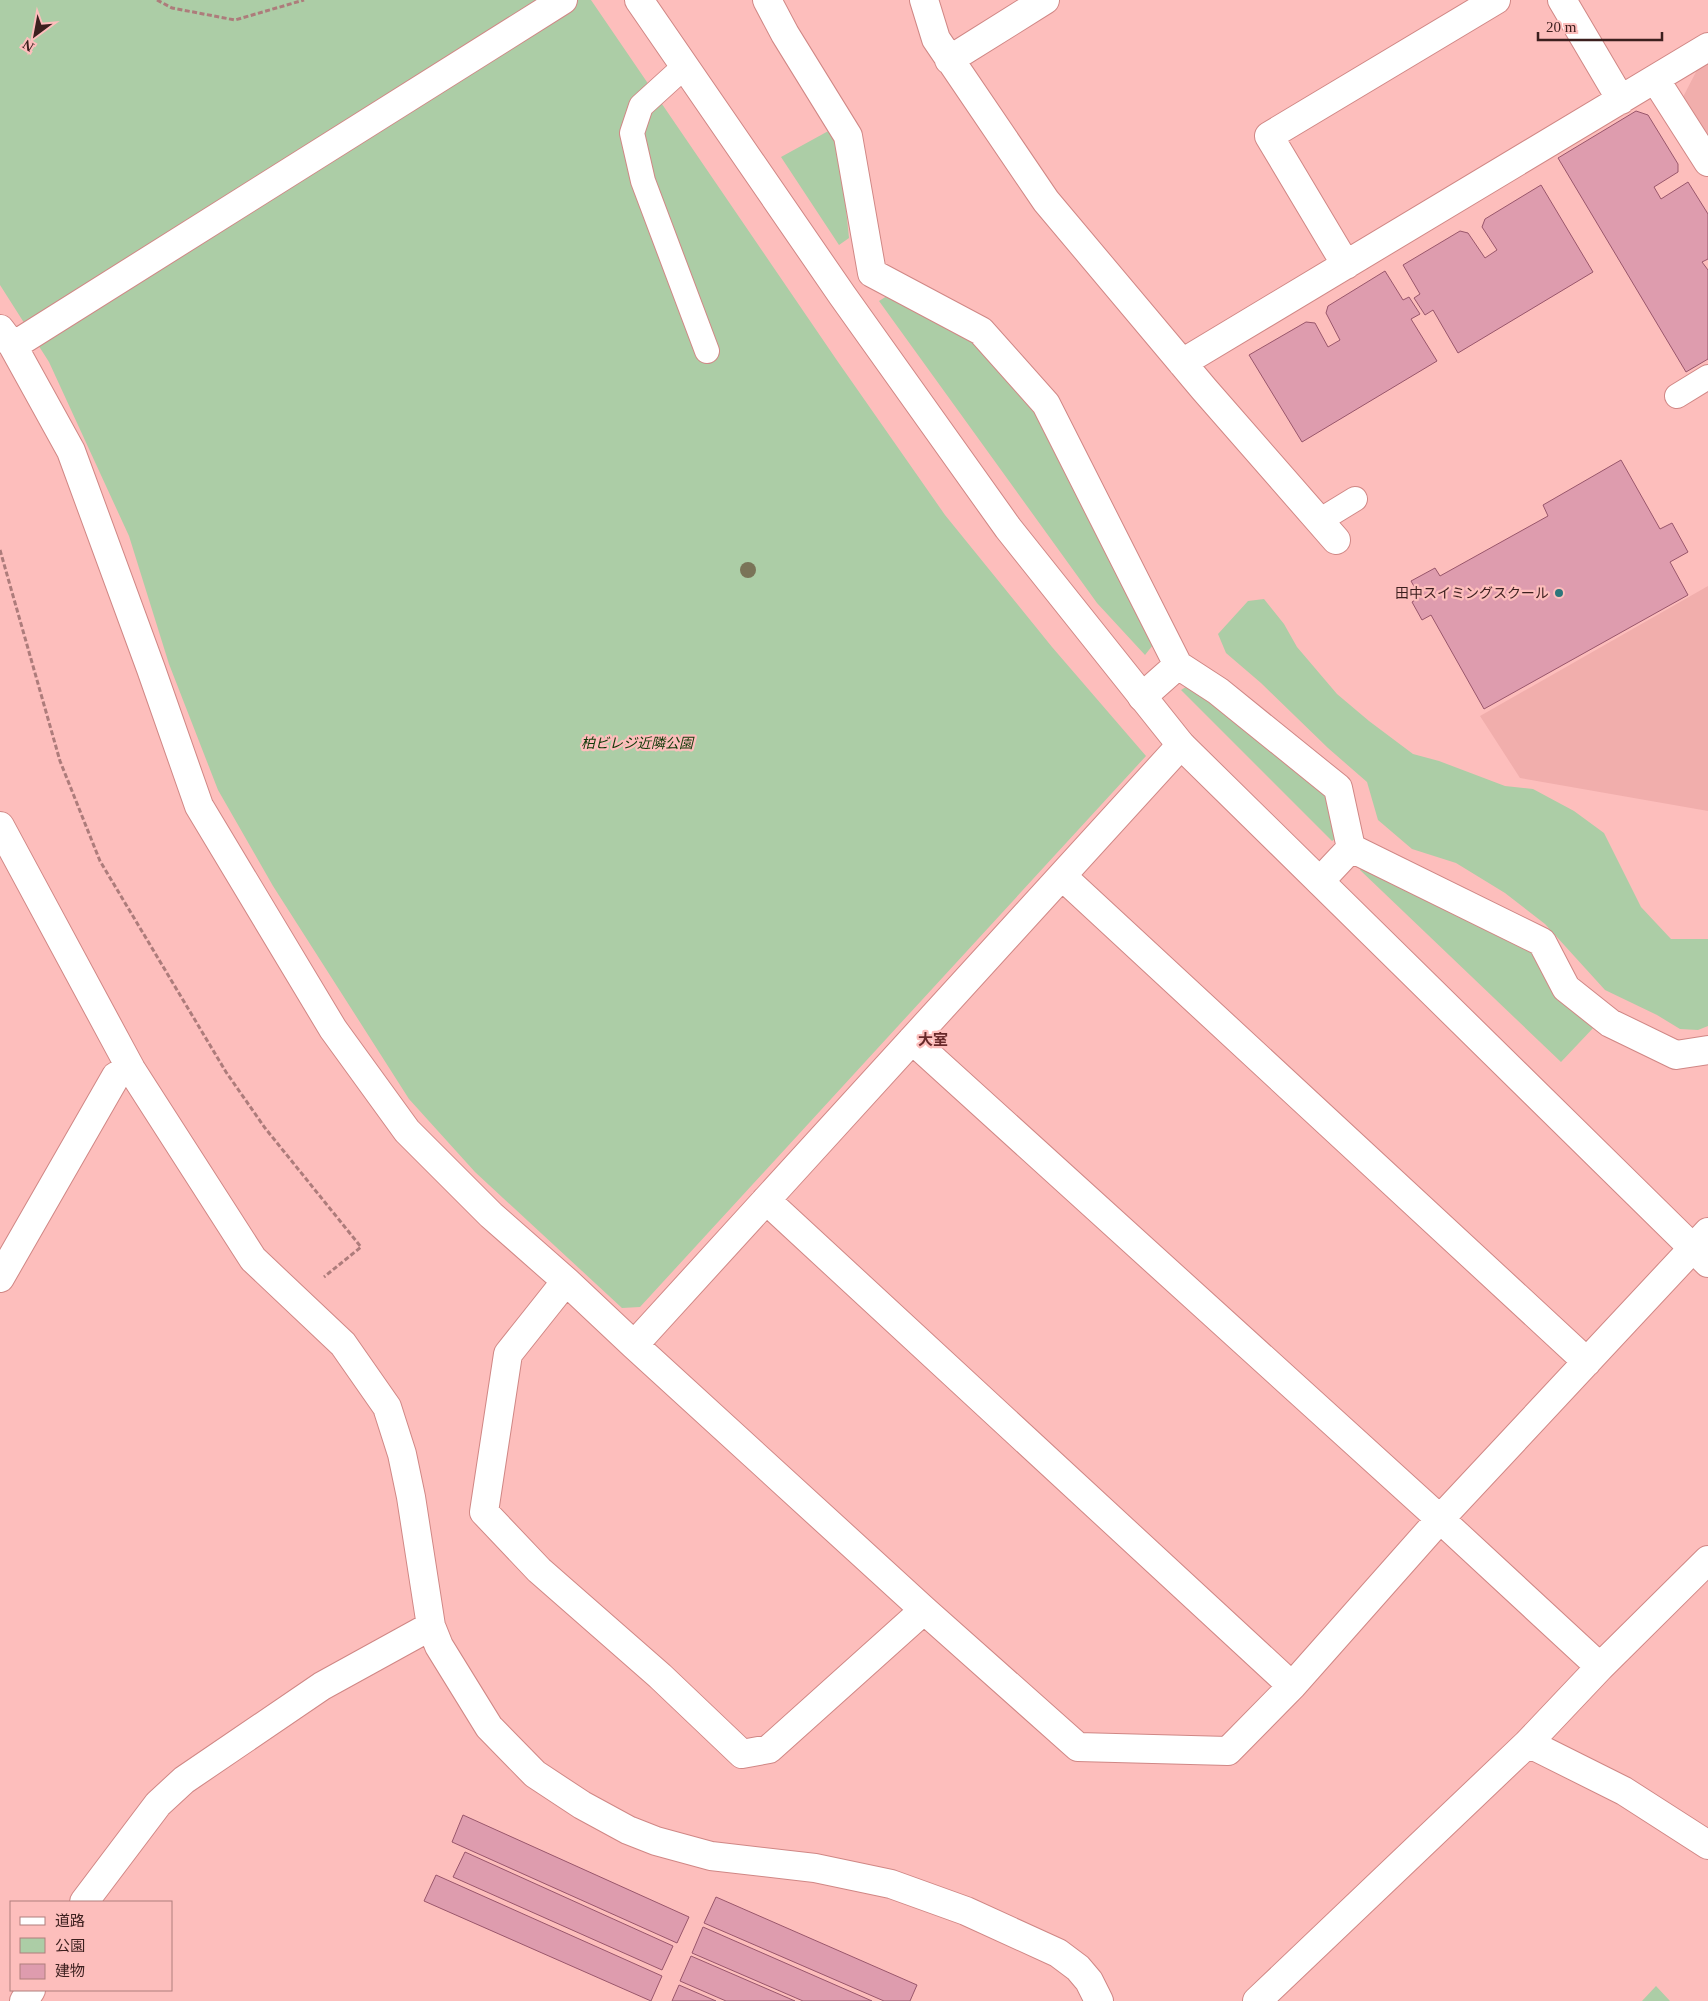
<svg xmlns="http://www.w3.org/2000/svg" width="1708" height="2001" viewBox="0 0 1708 2001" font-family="'Times New Roman','Noto Sans JP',serif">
  <rect width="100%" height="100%" fill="#fdbebc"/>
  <!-- built -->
  <path fill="#f1aeac" d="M 1708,63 L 1708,138 L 1683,97 L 1698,68 Z
    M 1708,586 L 1708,811 L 1520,778 L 1480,716 Z"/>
  <!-- green -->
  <path fill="#accda6" d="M 0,0 L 591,0 L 836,359 L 945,515 L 1052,647 L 1146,756 L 640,1307 L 622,1308 L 475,1172 L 409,1099 L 273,886 L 218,790 L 169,664 L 129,536 L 49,362 L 0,285 Z
    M 832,129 L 839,141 L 849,238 L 839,245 L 781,157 Z
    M 895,291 L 972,332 L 1038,406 L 1156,641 L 1145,655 L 1097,603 L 879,301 Z
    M 1264,599 L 1284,624 L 1297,647 L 1337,694 L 1369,721 L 1413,754 L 1439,761 L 1505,786 L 1533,789 L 1574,811 L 1604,833 L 1641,907 L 1671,939 L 1708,939 L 1708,1026 L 1698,1030 L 1680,1029 L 1657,1015 L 1605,990 L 1545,924 L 1505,893 L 1456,863 L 1412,849 L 1378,820 L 1367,782 L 1328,748 L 1261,683 L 1226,653 L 1218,634 L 1248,601 Z
    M 1194,682 L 1331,792 L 1339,836 L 1332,841 L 1181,690 Z
    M 1366,863 L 1534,951 L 1596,1025 L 1561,1062 L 1360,870 Z
    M 1656,1986 L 1670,2001 L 1642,2001 Z"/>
  <!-- building -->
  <path fill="#de9cae" stroke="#99566b" d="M 1636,111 L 1648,115 L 1678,164 L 1678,172 L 1654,187 L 1661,199 L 1688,182 L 1708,214 L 1708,259 L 1702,262 L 1708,270 L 1708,359 L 1686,372 L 1558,158 Z
    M 1541,185 L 1593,272 L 1458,353 L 1433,310 L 1425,315 L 1414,298 L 1420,294 L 1403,265 L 1460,231 L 1468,233 L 1485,258 L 1497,250 L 1482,227 L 1485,219 Z
    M 1385,271 L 1403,300 L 1409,297 L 1420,314 L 1411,319 L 1437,361 L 1302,442 L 1249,355 L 1306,322 L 1315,323 L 1328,347 L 1340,340 L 1326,313 L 1328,306 Z
    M 1621,460 L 1660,529 L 1672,523 L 1688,552 L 1670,562 L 1688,595 L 1484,709 L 1431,615 L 1422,620 L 1412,602 L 1420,597 L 1411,581 L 1435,568 L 1440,576 L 1548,516 L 1543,505 Z
    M 463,1815 L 689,1917 L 677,1943 L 452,1842 Z
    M 465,1852 L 673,1946 L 662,1970 L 453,1877 Z
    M 436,1875 L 662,1976 L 651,2001 L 424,1901 Z
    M 716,1897 L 917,1985 L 910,2001 L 884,2001 L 704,1923 Z
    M 703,1927 L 872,2001 L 803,2001 L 692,1953 Z
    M 691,1956 L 795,2001 L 726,2001 L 680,1981 Z
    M 679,1985 L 716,2001 L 672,2001 Z"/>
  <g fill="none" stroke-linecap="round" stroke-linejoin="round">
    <!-- service casing -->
    <g stroke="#d08785" stroke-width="26">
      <path id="service" d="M 685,66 L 641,106 L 632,133 L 643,181 L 707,351
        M 1677,396 L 1708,377
        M 1319,521 L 1355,499"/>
    </g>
    <!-- minor casing -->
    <g stroke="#d08785" stroke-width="30">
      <path id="minor" d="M 767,0 L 785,34 L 848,136 L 872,273 L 981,331 L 1046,404 L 1178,665 L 1218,691 L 1338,788 L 1351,848 L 1542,942 L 1566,988 L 1610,1023 L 1676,1055 L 1708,1050
        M 924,0 L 936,39 L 1046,201 L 1204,389 L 1336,540
        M 1562,0 L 1621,100
        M 949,60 L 1045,0
        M 1655,79 L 1708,162
        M 1346,265 L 1269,136 L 1496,0
        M 0,329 L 13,346 L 71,451 L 151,669 L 199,806 L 333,1029 L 407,1131 L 491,1215 L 566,1281 L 634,1345 L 924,1610 L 1078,1747 L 1228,1751 L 1292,1686 L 1440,1519 L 1708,1232
        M 13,346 L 563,0
        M 1182,363 L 1708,47
        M 1142,697 L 1178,665
        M 0,826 L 131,1069 L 253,1259 L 343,1344 L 387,1407 L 402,1454 L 411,1497 L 431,1626 L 439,1646 L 489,1727 L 535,1774 L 582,1805 L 628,1830 L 656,1841 L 711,1856 L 815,1868 L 891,1884 L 966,1911 L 1058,1953 L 1078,1968 L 1089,1981 L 1099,2001
        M 1062,876 L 1587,1362
        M 1320,881 L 1351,848
        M 912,1040 L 1440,1519 L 1600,1667
        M 766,1200 L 1292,1686
        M 0,1278 L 116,1076 L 131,1069
        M 566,1281 L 508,1354 L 484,1512 L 539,1570 L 660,1676 L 742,1754 L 769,1749 L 924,1610
        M 634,1345 L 1181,745
        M 1528,1743 L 1624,1791 L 1708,1845
        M 84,1902 L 158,1804 L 184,1780 L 322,1686 L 431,1626
        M 24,2001 L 31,1990
        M 1257,2001 L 1528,1743 L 1600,1667 L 1708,1560"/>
    </g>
    <!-- tertiary casing -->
    <g stroke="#d08785" stroke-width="30">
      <path id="tertiary" d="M 639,0 L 842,295 L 1008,528 L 1181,745 L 1708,1263"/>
    </g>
    <!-- path -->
    <path stroke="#ad7c7b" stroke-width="3" stroke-dasharray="5 2.5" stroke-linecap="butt" d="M 157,0 L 172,8 L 235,20 L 304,0
      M 0,550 L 60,761 L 100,861 L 226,1072 L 265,1128 L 361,1247 L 324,1277"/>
    <!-- service -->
    <use href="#service" stroke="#fff" stroke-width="24"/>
    <!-- minor -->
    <use href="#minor" stroke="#fff" stroke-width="28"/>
    <!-- tertiary -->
    <use href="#tertiary" stroke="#fff" stroke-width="28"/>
  </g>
  <!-- trees -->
  <circle fill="#7a7458" cx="748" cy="570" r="8"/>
  <!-- markers -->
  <circle fill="#2d767b" stroke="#fdbebc" stroke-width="2" cx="1559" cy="593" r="5"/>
  <g text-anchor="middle" stroke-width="4.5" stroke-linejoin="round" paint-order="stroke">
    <!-- poi labels -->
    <g font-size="14" fill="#3c1f1e" stroke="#fdbebc" text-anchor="end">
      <text x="1549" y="598">田中スイミングスクール</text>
    </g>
    <!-- park labels -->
    <g font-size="14" font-style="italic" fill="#0e3806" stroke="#fdbebc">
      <text x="637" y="748">柏ビレジ近隣公園</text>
    </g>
    <!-- neighbourhood labels -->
    <g font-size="15" font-weight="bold" fill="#68292a" stroke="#fdbebc">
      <text x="933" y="1045">大室</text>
    </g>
  </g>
  <!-- legend -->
  <rect x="10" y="1901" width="162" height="90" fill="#fdbebc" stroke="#b07e7d"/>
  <rect x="20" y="1917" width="25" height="8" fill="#ffffff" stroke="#b07e7d"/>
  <text x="55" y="1926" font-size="15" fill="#3c1f1e">道路</text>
  <rect x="20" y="1938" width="25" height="15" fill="#accda6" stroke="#b07e7d"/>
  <text x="55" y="1951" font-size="15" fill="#3c1f1e">公園</text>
  <rect x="20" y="1964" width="25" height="15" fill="#de9cae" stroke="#b07e7d"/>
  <text x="55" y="1976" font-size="15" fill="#3c1f1e">建物</text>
  <!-- north arrow -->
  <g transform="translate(35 35) rotate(212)" stroke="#fdbebc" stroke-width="4" paint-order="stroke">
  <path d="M0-4L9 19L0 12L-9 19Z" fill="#3c1f1e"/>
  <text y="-8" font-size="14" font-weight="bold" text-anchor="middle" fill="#3c1f1e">N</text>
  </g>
  <!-- scale -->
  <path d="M1538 32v8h124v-8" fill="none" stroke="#3c1f1e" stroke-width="2.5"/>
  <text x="1546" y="32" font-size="15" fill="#3c1f1e" stroke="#fdbebc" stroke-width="4" paint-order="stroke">20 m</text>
</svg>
